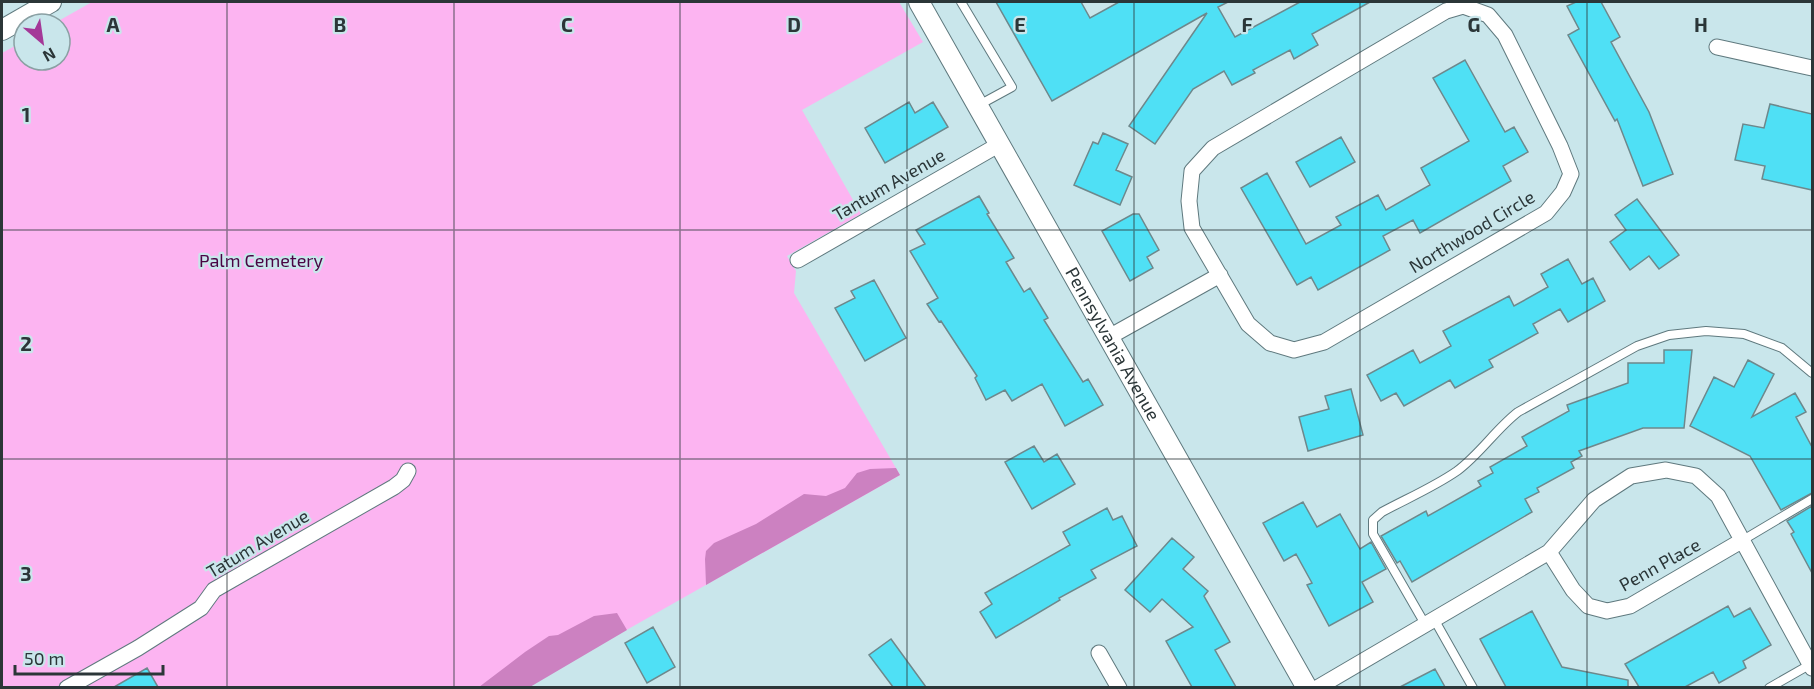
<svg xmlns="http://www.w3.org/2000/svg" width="1814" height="689" viewBox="0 0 1814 689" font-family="'Exo 2',sans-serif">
  <rect width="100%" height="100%" fill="#c9e6eb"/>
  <!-- green -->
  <path fill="#fcb4f1" d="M 92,2 L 899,2 L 923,42 L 802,110 L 861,214 L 787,256 L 796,271 L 794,293 L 900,475 L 526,687 L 2,687 L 2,53 L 24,41 L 24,60 L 60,60 L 60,24 L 53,24 Z"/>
  <!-- forest -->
  <path fill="#cc81c1" d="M 896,468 L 900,475 L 706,585 L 705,559 L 706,551 L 714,543 L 756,524 L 804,494 L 826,496 L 845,488 L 857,473 L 870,469 Z
    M 617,613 L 627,630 L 530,687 L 479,687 L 525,652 L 549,636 L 558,635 L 594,616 Z"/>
  <!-- building -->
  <path fill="#4fe0f5" stroke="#6d888c" stroke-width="1.5" d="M 996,2 L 1081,2 L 1090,18 L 1119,2 L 1228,2 L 1218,7 L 1235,37 L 1300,2 L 1370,2 L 1312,34 L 1318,45 L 1294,59 L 1290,50 L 1253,70 L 1255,73 L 1232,85 L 1224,71 L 1193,89 L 1155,144 L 1129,126 L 1207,13 L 1052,101 Z
    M 1576,2 L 1601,2 L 1620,37 L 1611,42 L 1649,112 L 1673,174 L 1643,186 L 1617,119 L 1615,121 L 1568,35 L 1579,29 L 1567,6 Z
    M 1465,60 L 1505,132 L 1514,127 L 1528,152 L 1503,166 L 1511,181 L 1420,233 L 1413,220 L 1383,236 L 1390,250 L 1318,290 L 1311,277 L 1297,285 L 1241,188 L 1267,173 L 1306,244 L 1341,225 L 1336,217 L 1378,195 L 1386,210 L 1430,185 L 1421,168 L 1469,141 L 1433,78 Z
    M 909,102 L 915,113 L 933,102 L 948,127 L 885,163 L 865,128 Z
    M 1770,104 L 1812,114 L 1812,190 L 1762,179 L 1765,166 L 1735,160 L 1743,124 L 1764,128 Z
    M 1103,133 L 1128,144 L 1116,170 L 1132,177 L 1120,205 L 1074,185 L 1093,142 L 1098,144 Z
    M 1341,137 L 1355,162 L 1310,187 L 1296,162 Z
    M 979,196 L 989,213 L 987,214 L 1014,258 L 1006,262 L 1024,292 L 1030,288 L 1048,318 L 1044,320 L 1083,382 L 1088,379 L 1103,405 L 1065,426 L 1042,384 L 1012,401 L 1005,390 L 986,400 L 975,378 L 977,376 L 941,321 L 939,322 L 927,304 L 938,298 L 910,251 L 925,244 L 916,230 Z
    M 1637,199 L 1679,255 L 1659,269 L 1649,256 L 1630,270 L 1610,242 L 1626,230 L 1615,215 Z
    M 1133,214 L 1139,214 L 1159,250 L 1147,257 L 1153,268 L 1130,281 L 1102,231 Z
    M 1568,259 L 1582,284 L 1593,278 L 1605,301 L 1568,322 L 1560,309 L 1533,324 L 1538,333 L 1489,360 L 1493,367 L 1455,388 L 1450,380 L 1404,406 L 1396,393 L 1381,401 L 1367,375 L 1413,350 L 1420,363 L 1451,346 L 1443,331 L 1509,296 L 1514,306 L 1548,287 L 1541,274 Z
    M 874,280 L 906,338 L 865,361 L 835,308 L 855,298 L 851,291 Z
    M 1664,350 L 1692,350 L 1684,428 L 1643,428 L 1579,451 L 1582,456 L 1571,462 L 1574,468 L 1537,488 L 1539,492 L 1525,499 L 1532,512 L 1412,582 L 1400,561 L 1397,563 L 1381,536 L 1426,511 L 1428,516 L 1481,486 L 1478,481 L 1493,473 L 1490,467 L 1527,446 L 1522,437 L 1569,411 L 1567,405 L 1628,383 L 1628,363 L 1664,363 Z
    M 1748,360 L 1774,374 L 1752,417 L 1795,393 L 1806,412 L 1796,417 L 1812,447 L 1812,493 L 1781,510 L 1750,456 L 1690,426 L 1714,377 L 1734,387 Z
    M 1351,389 L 1363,435 L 1308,451 L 1299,417 L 1329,409 L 1325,396 Z
    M 1034,446 L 1044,462 L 1057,454 L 1075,484 L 1032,509 L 1005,462 Z
    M 1303,502 L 1317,527 L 1340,514 L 1360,549 L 1371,542 L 1386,569 L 1362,582 L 1373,602 L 1329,626 L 1307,585 L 1312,583 L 1296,554 L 1284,561 L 1263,523 Z
    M 1812,506 L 1812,573 L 1791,534 L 1794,532 L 1787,521 Z
    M 1107,508 L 1113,520 L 1122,516 L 1137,546 L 1091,570 L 1096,578 L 1059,598 L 1060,600 L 996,638 L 980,612 L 992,604 L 985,593 L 1070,545 L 1063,532 Z
    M 1172,538 L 1194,557 L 1183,569 L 1208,591 L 1204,596 L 1230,642 L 1215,650 L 1236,687 L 1192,687 L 1166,641 L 1193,627 L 1162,599 L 1150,612 L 1125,590 Z
    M 1728,606 L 1734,617 L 1750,608 L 1771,645 L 1743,661 L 1746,668 L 1719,683 L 1713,672 L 1685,687 L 1639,687 L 1625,664 Z
    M 1532,611 L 1562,667 L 1628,680 L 1628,687 L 1506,687 L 1480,639 Z
    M 653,627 L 675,667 L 647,683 L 625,643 Z
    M 891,639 L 926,687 L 893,687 L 869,655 Z
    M 147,668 L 158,687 L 114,687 Z
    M 1435,669 L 1445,687 L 1400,687 Z"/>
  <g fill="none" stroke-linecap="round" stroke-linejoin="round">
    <!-- service casing -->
    <g stroke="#5f797e" stroke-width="10">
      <path id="service" d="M 961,2 L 1012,87 L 979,105
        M 1743,540 L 1812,499
        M 1434,619 L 1473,688
        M 1425,624 L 1373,534 L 1373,520 L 1382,512 C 1406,499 1434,487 1457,471 C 1480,454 1496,429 1518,412 L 1637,346 L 1669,335 L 1706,331 L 1744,334 L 1782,348 L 1812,373
        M 1769,688 L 1811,664"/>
    </g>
    <!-- minor casing -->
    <g stroke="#5f797e" stroke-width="17">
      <path id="minor" d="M 1463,6 L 1488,15 L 1505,35 L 1560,146 L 1571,174 L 1563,192 L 1546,213 L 1324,342 L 1294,350 L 1270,343 L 1248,324 L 1192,228 L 1189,201 L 1192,171 L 1213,148 L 1446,11 Z
        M 1717,47 L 1812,68
        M 798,260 L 1000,144
        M 1109,337 L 1220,275
        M 1549,552 L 1573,590 L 1588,606 L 1607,611 L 1630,606 L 1743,540
        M 1099,653 L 1119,688
        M 67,688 L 138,648 L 201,608 L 214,590 L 394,487 L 403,480 L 408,471
        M 1317,688 L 1549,552 L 1594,500 L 1631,476 L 1666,470 L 1696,476 L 1718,496 L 1812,668"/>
    </g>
    <!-- tertiary casing -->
    <g stroke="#5f797e" stroke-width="22">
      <g id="tertiary">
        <path id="s1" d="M 919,2 L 1307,688"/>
        <path d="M 2,30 L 51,2"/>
      </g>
    </g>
    <!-- service -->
    <use href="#service" stroke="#fff" stroke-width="8"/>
    <!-- minor -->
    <use href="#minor" stroke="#fff" stroke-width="15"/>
    <!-- tertiary -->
    <use href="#tertiary" stroke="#fff" stroke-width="20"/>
  </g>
  <!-- grid -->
  <path fill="none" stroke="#2b3638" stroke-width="1.5" stroke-opacity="0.55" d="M 227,2 L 227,688M 454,2 L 454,688M 680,2 L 680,688M 907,2 L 907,688M 1134,2 L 1134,688M 1360,2 L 1360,688M 1587,2 L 1587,688M 2,230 L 1812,230M 2,459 L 1812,459"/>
  <g text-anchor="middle" stroke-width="4.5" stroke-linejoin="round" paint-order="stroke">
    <!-- street labels -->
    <g font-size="18" fill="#2b3638" stroke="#c9e6eb">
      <text transform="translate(889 185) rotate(-30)" y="6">Tantum Avenue</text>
      <text transform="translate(1472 232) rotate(-31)" y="6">Northwood Circle</text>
      <text dy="6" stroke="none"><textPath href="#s1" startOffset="393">Pennsylvania Avenue</textPath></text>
      <text transform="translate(258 544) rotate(-31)" y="6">Tatum Avenue</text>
      <text transform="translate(1660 565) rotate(-29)" y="6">Penn Place</text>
    </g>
    <!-- park labels -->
    <g font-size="18" fill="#4a0444" stroke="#c9e6eb">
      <text x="261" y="267">Palm Cemetery</text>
    </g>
  </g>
  <g font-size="20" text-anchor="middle" font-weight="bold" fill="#2b3638" stroke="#c9e6eb" stroke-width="4.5" stroke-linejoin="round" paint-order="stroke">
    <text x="113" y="32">A</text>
    <text x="340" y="32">B</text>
    <text x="567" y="32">C</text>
    <text x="794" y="32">D</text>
    <text x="1020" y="32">E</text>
    <text x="1247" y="32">F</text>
    <text x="1474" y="32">G</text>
    <text x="1701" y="32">H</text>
    <text x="26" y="122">1</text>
    <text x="26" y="351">2</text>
    <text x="26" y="581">3</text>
  </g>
  <!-- border -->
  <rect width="1814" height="689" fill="none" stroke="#2b3638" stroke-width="6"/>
  <!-- north arrow -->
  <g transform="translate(42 42) rotate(151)"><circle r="28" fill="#c9e6eb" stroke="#8aa0a3" stroke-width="1.5"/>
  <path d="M0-4.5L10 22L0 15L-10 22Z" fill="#a43898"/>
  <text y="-9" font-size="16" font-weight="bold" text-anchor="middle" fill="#2b3638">N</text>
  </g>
  <!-- scale -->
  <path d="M15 665v9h148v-9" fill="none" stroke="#2b3638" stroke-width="3"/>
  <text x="24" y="665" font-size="18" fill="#2b3638" stroke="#c9e6eb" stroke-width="4.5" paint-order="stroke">50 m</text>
</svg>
